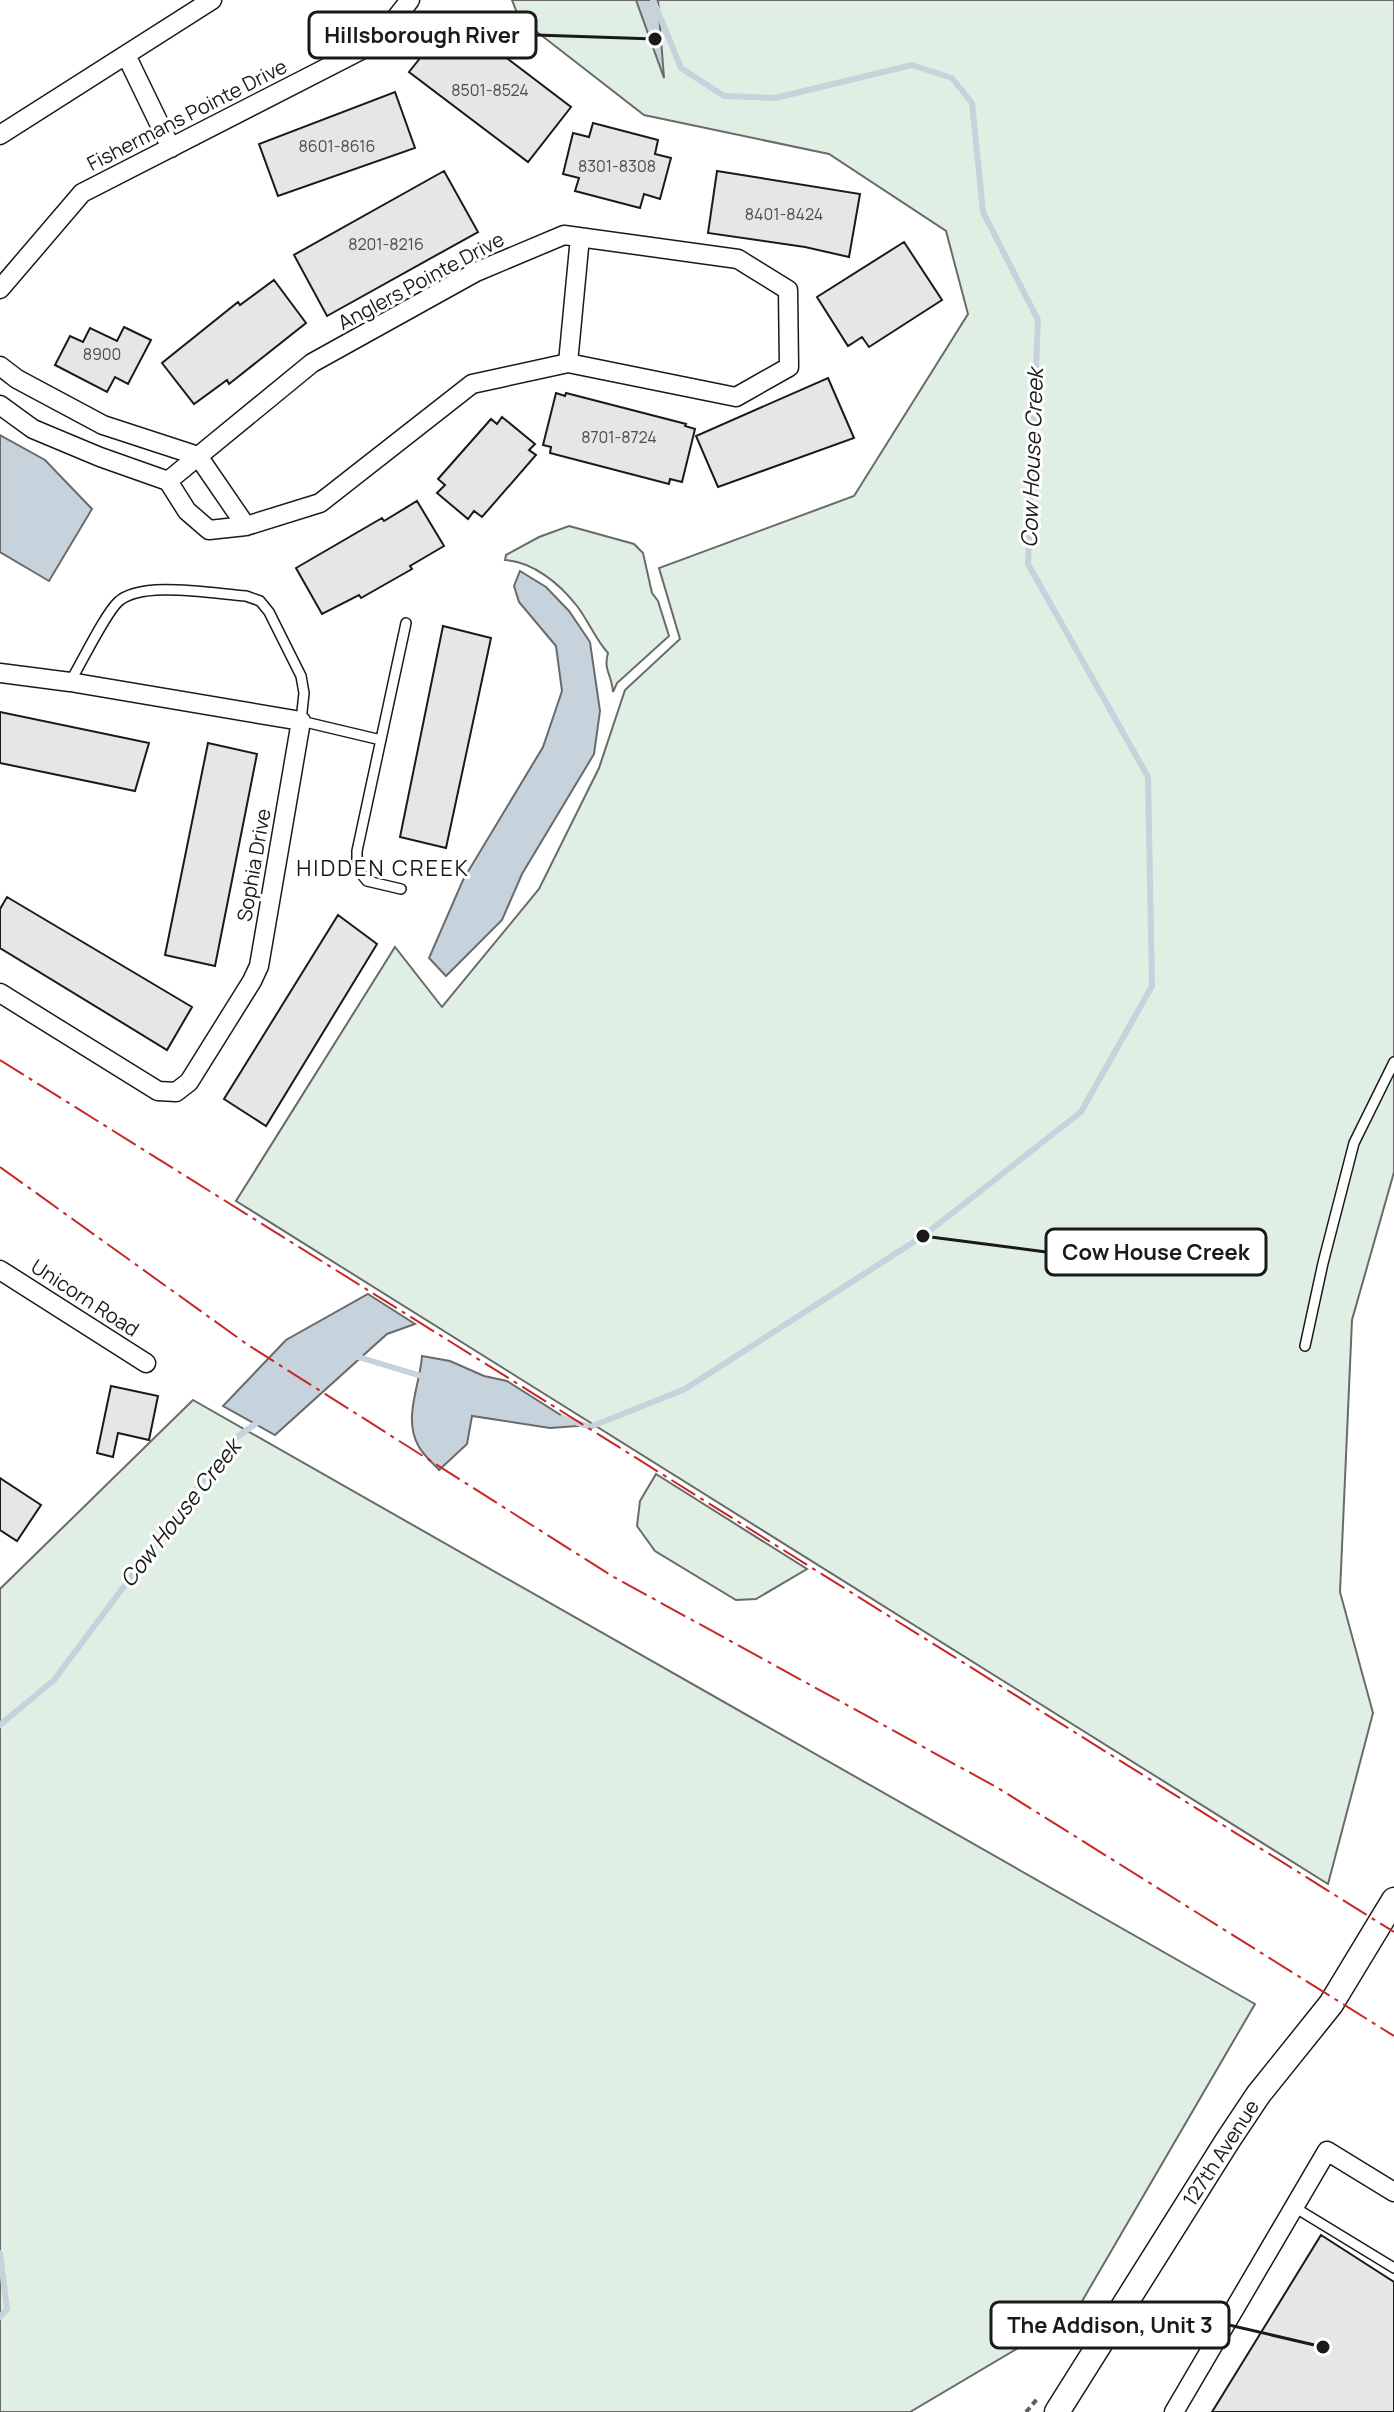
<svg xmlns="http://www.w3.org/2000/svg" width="1394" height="2412" viewBox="0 0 1394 2412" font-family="Manrope,sans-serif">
  <rect width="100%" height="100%" fill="#fff"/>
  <!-- green -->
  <path fill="#e0efe3" stroke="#6a6a6a" stroke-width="2" d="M 512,0 L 1394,0 L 1394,1172 L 1352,1320 L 1340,1592 L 1373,1713 L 1328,1884 L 236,1201 L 395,947 L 442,1007 L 539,889 L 599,768 L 625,690 L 680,639 L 659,568 L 854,496 L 968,314 L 946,231 L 829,154 L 644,115 L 519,18 Z
    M 569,526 L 634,544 L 643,553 L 652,593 L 658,601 L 669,636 L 617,683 L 613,692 C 612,675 603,670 608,653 C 595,639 588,620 577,606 C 559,583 533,562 505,560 L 506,555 L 539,537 Z
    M 193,1400 L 1255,2004 L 1074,2315 L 910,2412 L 0,2412 L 0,1589 Z
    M 656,1474 L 807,1569 L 756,1599 L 736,1600 L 655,1551 L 637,1526 L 640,1501 Z"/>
  <!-- water -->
  <path fill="#c6d2dc" stroke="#6a6a6a" stroke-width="2" d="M 636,0 L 658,0 L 664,78 Z
    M 0,435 L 45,460 L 92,509 L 49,581 L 0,552 Z
    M 520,571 L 546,587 L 569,611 L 590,642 L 600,711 L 594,754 L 522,874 L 502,920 L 446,976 L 429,958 L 463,880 L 543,747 L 562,691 L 556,646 L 519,602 L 514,586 Z
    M 368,1294 L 415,1324 L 387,1334 L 275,1435 L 223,1406 L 286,1340 Z
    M 422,1356 L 450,1361 L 484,1376 L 507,1381 L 578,1426 L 550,1428 L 472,1416 L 467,1444 L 439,1470 C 432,1462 422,1454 418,1445 C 403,1418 420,1385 422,1356 Z"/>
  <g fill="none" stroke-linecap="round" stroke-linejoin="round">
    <!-- stream -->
    <path stroke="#c6d2dc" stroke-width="6" d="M 355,1356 L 428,1378
      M 562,1418 L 590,1427 L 685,1389 L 923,1236 L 1081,1112 L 1152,986 L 1148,777 L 1028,564 L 1038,320 L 983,212 L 972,103 L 952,78 L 912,65 L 775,98 L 724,96 L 681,68 L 653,0
      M 0,1725 L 54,1680 L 234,1439 L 261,1420
      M 0,2253 L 7,2309 L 0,2317"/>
  </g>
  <!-- building -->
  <path fill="#e6e6e6" stroke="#1a1a1a" stroke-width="2" d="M 453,17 L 571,107 L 528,162 L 409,72 Z
    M 395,92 L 415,148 L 278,196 L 259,144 Z
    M 593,123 L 658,140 L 655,154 L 671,158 L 660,199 L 644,194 L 640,208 L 575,191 L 579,178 L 563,174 L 573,133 L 589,137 Z
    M 444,171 L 478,232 L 327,316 L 294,255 Z
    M 717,171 L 860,194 L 849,257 L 805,247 L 708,233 Z
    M 904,242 L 942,300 L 869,347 L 862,337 L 848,346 L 817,297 Z
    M 274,280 L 306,323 L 229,384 L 227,380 L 194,404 L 162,363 L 238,302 L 240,305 Z
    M 124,327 L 151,340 L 128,384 L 115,377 L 107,392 L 55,365 L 70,336 L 83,342 L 90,328 L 117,341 Z
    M 828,378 L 854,438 L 718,487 L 696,436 Z
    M 556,393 L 565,396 L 566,393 L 686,424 L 685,426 L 695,429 L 682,482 L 670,479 L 669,484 L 550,453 L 551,447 L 543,445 Z
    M 502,417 L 535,444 L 529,450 L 536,455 L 482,517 L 474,511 L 468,519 L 437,493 L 445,485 L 438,479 L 491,419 L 497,424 Z
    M 417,501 L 444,546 L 410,566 L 412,569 L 361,598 L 359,595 L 322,614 L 296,568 L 382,518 L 384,521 Z
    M 443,626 L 491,638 L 446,848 L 400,837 Z
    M 0,712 L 149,743 L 135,791 L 0,763 Z
    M 208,743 L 257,754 L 215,966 L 165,955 Z
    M 7,897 L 192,1007 L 167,1050 L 0,948 L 0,909 Z
    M 338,915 L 377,944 L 266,1126 L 224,1099 Z
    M 111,1386 L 158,1396 L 149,1440 L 118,1433 L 113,1457 L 97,1453 Z
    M 0,1478 L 41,1505 L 17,1541 L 0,1530 Z
    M 1321,2235 L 1394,2282 L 1394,2412 L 1212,2412 Z"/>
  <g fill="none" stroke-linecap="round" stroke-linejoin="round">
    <!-- service casing -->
    <g stroke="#1a1a1a" stroke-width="12">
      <path id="service" d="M 70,682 C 81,664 105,614 118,602 C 141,580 214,594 246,596 L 260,601 L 269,612 L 301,676 L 304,693 L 301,721 L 381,740
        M 401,889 L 367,881 L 357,869 L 357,851 L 406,623
        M 1305,1346 L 1323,1263 L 1354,1143 L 1394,1062
        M 1294,2207 L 1394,2268"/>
    </g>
    <!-- minor casing -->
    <g stroke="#1a1a1a" stroke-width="21">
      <path id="minor" d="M 126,55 L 171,148
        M 0,135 L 212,0
        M 0,289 L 82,193 L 377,42 L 410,0
        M 568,363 L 580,237
        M 0,366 L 17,379 L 103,425 L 198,456
        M 0,405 L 33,429 L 100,457 L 168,481 L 187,511 L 209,530 L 246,526 L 320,503 L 472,384 L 568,363 L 736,397 L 789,367 L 788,290 L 738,259 L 564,235 L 476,272 L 312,363 L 168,481
        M 198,456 L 246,526
        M 0,673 L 70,682 L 301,721 L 259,966 L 252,981 L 189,1082 L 176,1092 L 158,1091 L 0,993
        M 0,1270 L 146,1363
        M 1174,2412 L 1327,2151 L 1394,2192"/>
    </g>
    <!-- tertiary casing -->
    <g stroke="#1a1a1a" stroke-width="27">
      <path id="tertiary" d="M 1057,2412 L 1228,2140 L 1258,2095 L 1331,2004 L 1394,1900"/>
    </g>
    <!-- path -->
    <path stroke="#5f5f5f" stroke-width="4" stroke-dasharray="6 4" stroke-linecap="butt" d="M 1026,2412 L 1038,2398"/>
    <!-- service -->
    <use href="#service" stroke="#fff" stroke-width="9"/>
    <!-- minor -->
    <use href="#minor" stroke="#fff" stroke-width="18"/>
    <!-- tertiary -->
    <use href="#tertiary" stroke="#fff" stroke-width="24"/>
    <!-- power -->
    <path stroke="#c62828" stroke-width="2" stroke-dasharray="28 6 4 6" stroke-linecap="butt" d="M 0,1060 L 1394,1932
      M 0,1167 L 248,1345 L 612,1576 L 998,1788 L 1394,2036"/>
  </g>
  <g text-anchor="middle" stroke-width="6" stroke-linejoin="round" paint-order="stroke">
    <!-- number labels -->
    <g font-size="16" fill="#4d4d4d">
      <text x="490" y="96">8501-8524</text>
      <text x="337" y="152">8601-8616</text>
      <text x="617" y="172">8301-8308</text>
      <text x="784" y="220">8401-8424</text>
      <text x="386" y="250">8201-8216</text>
      <text x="102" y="360">8900</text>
      <text x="619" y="443">8701-8724</text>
    </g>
    <!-- street labels -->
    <g font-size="20" fill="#1a1a1a" stroke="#fff">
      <text transform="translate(187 115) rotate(-27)" y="7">Fishermans Pointe Drive</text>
      <text transform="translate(421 281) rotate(-28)" y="7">Anglers Pointe Drive</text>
      <text transform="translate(254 865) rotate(-80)" y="7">Sophia Drive</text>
      <text transform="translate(85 1298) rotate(33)" y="7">Unicorn Road</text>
      <text transform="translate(1221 2153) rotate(-57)" y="7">127th Avenue</text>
    </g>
    <!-- water labels -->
    <g font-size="22" font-style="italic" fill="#1a1a1a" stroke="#fff">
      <text transform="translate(1032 458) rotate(-88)" y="8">Cow House Creek</text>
      <text transform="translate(180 1513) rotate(-52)" y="8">Cow House Creek</text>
    </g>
    <!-- neighbourhood labels -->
    <g font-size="22" letter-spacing="2" fill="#1a1a1a" stroke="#fff">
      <text x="383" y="876">HIDDEN CREEK</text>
    </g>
  </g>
  <!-- callouts -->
  <path fill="none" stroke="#1a1a1a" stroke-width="3" d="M655 39L536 35M923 1236L1046 1252M1323 2347L1229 2325"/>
  <g fill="#1a1a1a" stroke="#fff" stroke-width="3">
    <circle cx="655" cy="39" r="8"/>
    <circle cx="923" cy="1236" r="8"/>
    <circle cx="1323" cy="2347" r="8"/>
  </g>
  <g fill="#fff" stroke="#1a1a1a" stroke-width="3">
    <rect x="309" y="12" width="227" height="46" rx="8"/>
    <rect x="1046" y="1229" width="220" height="46" rx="8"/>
    <rect x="991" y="2302" width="238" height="46" rx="8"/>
  </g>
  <g font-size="22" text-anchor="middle" font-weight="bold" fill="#1a1a1a">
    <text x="422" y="43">Hillsborough River</text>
    <text x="1156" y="1260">Cow House Creek</text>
    <text x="1110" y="2333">The Addison, Unit 3</text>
  </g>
</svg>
